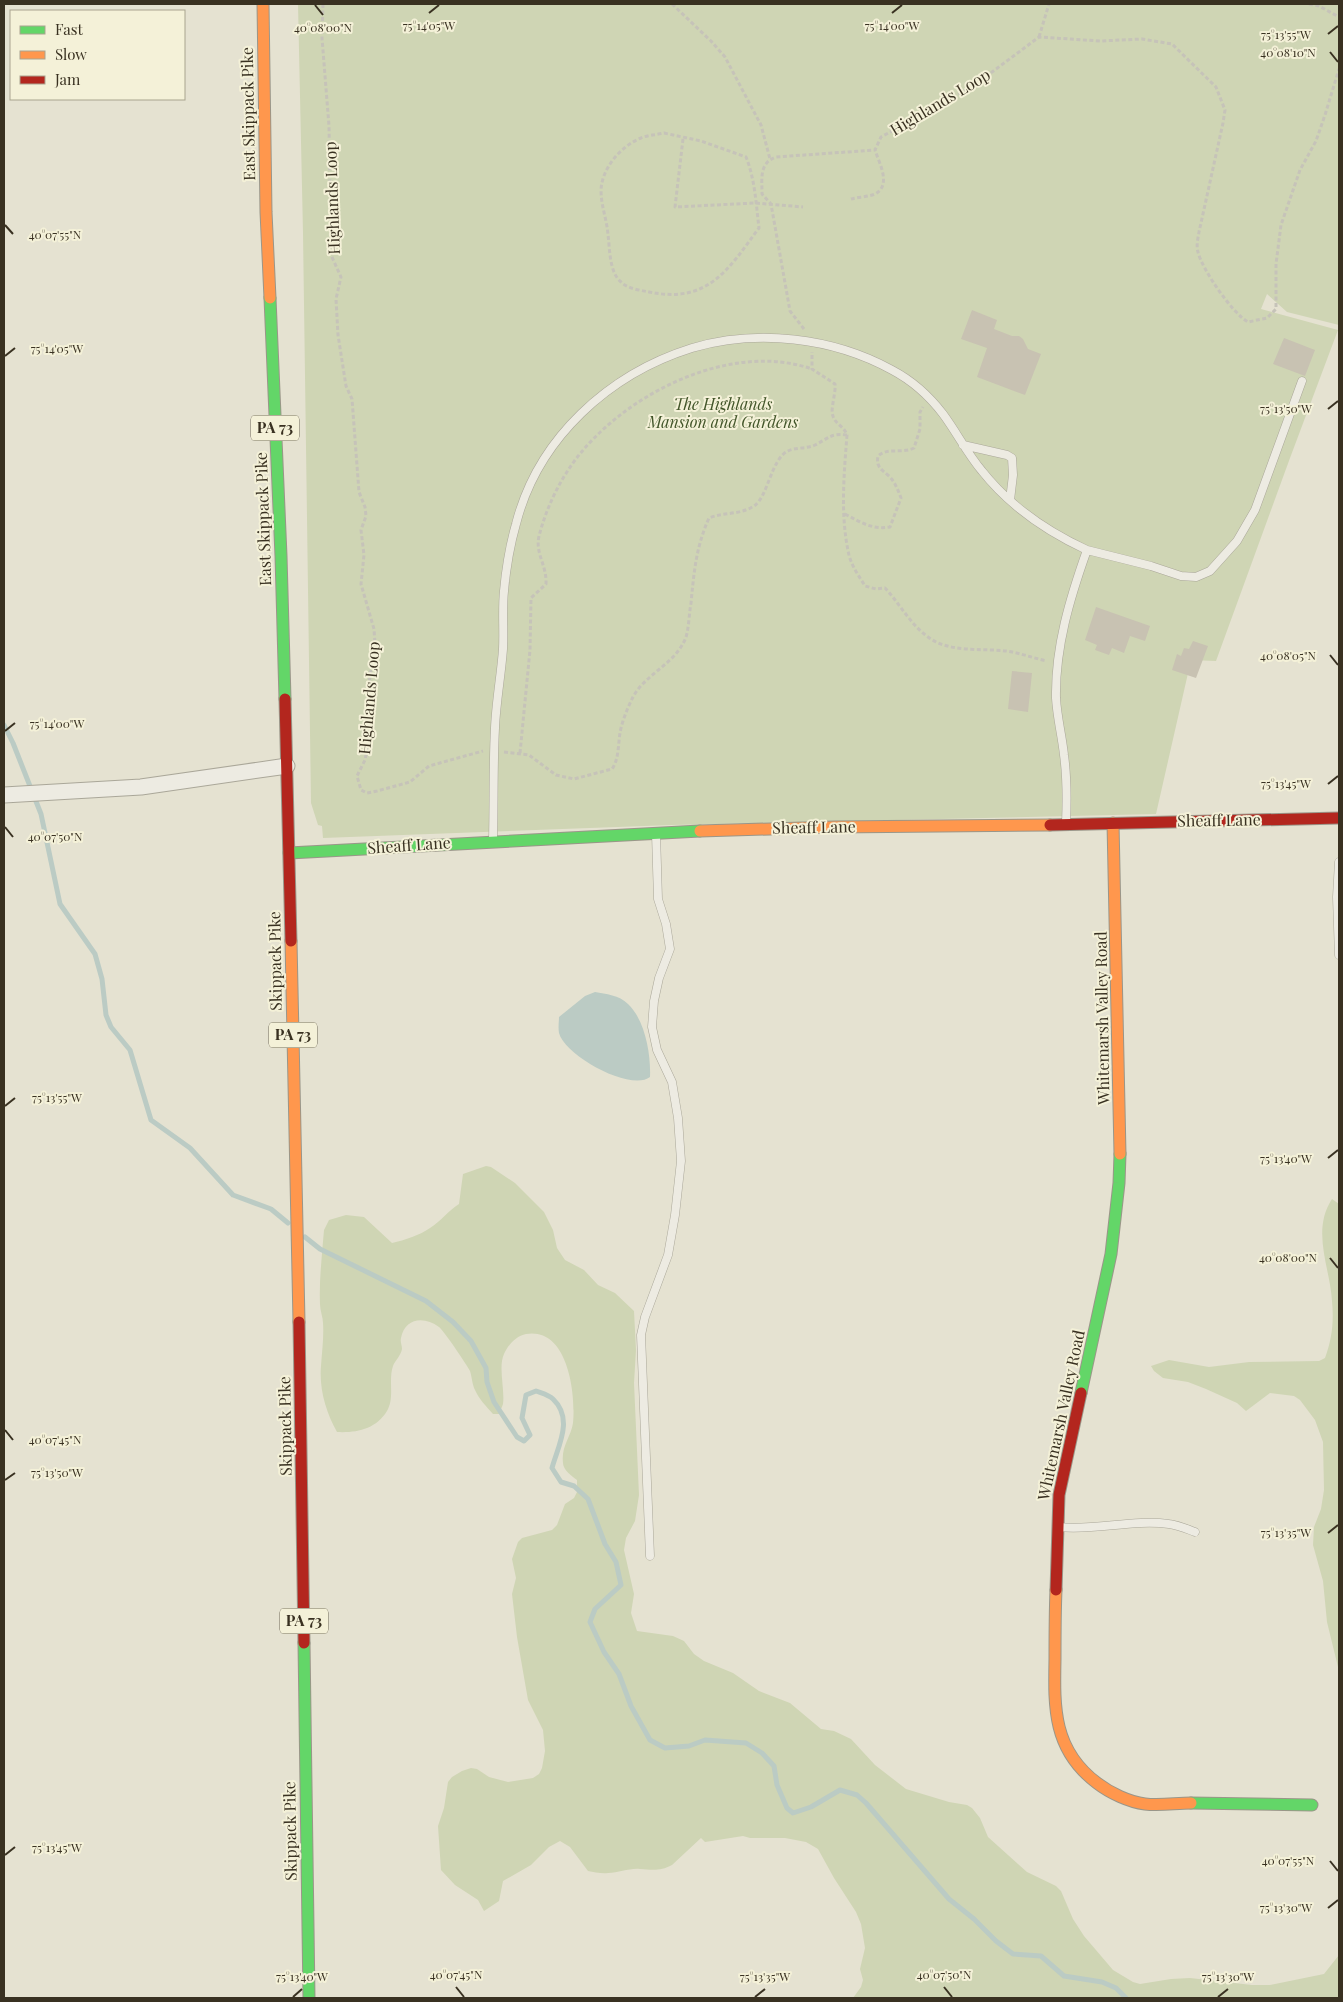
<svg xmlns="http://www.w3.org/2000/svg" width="1343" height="2002" viewBox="0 0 1343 2002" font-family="'Playfair Display',serif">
  <rect width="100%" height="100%" fill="#e5e2d1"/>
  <!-- green -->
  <path fill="#cfd5b4" d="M 298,4 L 1339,4 L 1339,325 L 1287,312 L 1267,294 L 1261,309 L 1338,330 L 1290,458 L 1216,661 L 1191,660 L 1156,814 L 672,825 L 323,838 L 322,826 L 318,825 L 311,803 L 303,233 Z
    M 486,1166 L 491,1167 L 515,1183 L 544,1212 L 553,1230 L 557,1248 L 565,1260 L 584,1270 L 598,1285 L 615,1293 L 634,1311 L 636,1350 L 634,1383 L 639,1495 L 635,1521 L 626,1538 L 624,1550 L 634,1594 L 631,1613 L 637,1631 L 673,1636 L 684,1641 L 694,1654 L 704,1661 L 733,1673 L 759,1691 L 790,1703 L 821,1729 L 834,1731 L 851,1739 L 875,1765 L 906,1789 L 949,1802 L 967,1805 L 972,1808 L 980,1818 L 988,1837 L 1027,1872 L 1056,1886 L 1061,1891 L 1073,1919 L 1084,1936 L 1113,1970 L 1133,1982 L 1140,1984 L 1171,1979 L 1190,1978 L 1252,1985 L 1270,1985 L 1324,1974 L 1339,1955 L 1339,1998 L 853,1998 L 861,1987 L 863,1980 L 860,1969 L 865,1948 L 861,1924 L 856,1912 L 834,1878 L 818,1849 L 806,1842 L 785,1838 L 750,1838 L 743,1836 L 705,1842 L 701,1838 L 672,1865 C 661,1871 653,1870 640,1869 C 629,1868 619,1873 608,1873 C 602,1874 594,1872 588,1871 L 570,1847 L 560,1841 L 549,1847 L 531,1865 L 503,1881 L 499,1901 L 484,1911 L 478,1900 L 455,1885 L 441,1870 L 438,1826 L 444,1808 L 448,1782 L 452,1777 L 462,1771 L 471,1768 L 477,1769 L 489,1777 L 508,1782 L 533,1778 L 539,1774 L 542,1768 L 545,1751 L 543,1730 L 528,1700 L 517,1637 L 512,1594 L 516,1578 L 512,1559 L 518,1542 L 522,1538 L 552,1530 L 557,1525 L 565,1504 L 574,1498 L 577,1492 L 577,1480 C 572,1476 563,1470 563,1463 C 561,1446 571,1437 573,1423 C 576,1394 568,1327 526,1334 C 516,1336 508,1345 504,1354 C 498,1367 505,1389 503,1404 C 502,1407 500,1411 499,1414 L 493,1414 C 486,1406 479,1399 475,1390 C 472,1384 472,1377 470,1371 C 467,1365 444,1331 439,1327 C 424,1316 405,1318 401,1338 C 400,1342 402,1345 402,1349 C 401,1355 395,1361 393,1366 C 388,1381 395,1397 387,1411 C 376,1429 357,1433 337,1432 C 326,1412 319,1389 321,1366 C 322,1351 324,1337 323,1323 C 323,1317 320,1311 320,1304 C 319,1280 322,1255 324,1230 L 329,1220 L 346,1215 L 364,1217 L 392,1243 C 405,1240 420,1235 430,1228 C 441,1221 448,1211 459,1204 L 463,1174 Z
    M 1332,1199 L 1339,1204 L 1339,1690 L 1338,1667 L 1327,1622 L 1323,1581 L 1313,1545 L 1314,1527 L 1321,1509 L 1324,1490 L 1323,1442 L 1315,1420 L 1300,1400 L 1294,1396 L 1270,1393 L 1246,1411 L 1237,1403 L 1206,1389 L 1188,1382 L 1163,1378 L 1154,1371 L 1151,1366 L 1169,1360 L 1209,1367 L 1249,1362 L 1319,1361 L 1325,1358 C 1332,1339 1334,1322 1332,1301 C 1330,1267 1311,1231 1332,1199 Z"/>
  <!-- water -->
  <path fill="#bbcbc4" d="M 595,992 C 606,994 619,995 628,1004 C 645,1020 651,1054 650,1077 C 631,1092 565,1056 559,1033 C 558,1028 559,1021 559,1017 L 585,996 Z"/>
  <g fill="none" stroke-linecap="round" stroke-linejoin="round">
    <!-- stream -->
    <path stroke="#bbcbc4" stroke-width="5" d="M 4,725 L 13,743 L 41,814 L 60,904 L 95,954 L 102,979 L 106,1015 L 111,1027 L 130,1050 L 151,1120 L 190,1148 L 233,1195 L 271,1209 L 288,1223
      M 305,1237 L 320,1249 L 426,1301 L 453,1322 L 471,1341 L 486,1368 L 487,1382 L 494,1402 L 517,1437 L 524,1441 L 530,1435 L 522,1418 L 526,1395 L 536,1391 C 541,1393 549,1395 553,1399 C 574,1419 558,1446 552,1468 L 561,1482 L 574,1486 L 588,1499 L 605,1544 L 616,1562 L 621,1585 L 595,1609 L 590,1622 L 604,1652 L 619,1674 L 631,1706 L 650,1740 L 665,1748 L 689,1746 L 705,1740 L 746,1743 L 762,1753 L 774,1766 L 777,1785 L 787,1808 L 793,1813 L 811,1807 L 840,1790 L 857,1795 L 866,1803 L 949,1899 L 974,1919 L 996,1941 L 1013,1954 L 1041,1956 L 1064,1976 L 1102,1982 L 1116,1988 L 1126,1998"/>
  </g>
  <!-- building -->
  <path fill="#c8c2b2" d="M 972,310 L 997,320 L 994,329 L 1012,336 L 1019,336 L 1023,339 L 1028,349 L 1041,354 L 1025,395 L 977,377 L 987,348 L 961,339 Z
    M 1284,338 L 1315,350 L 1305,376 L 1273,364 Z
    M 1096,607 L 1150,626 L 1145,641 L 1130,636 L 1124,653 L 1112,648 L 1109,655 L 1095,650 L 1097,645 L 1085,640 Z
    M 1193,641 L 1208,646 L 1196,678 L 1172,670 L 1177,654 L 1181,656 L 1184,648 L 1189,649 Z
    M 1012,671 L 1032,673 L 1028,712 L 1008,709 Z"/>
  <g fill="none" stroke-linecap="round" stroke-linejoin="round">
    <!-- lane casing -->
    <g stroke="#aaa799" stroke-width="9">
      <path id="lane" d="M 963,445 L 1007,455 L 1012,458 L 1013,475 L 1010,500
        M 1087,550 L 1151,566 L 1181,576 L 1196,577 L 1210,571 L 1237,541 L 1255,510 L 1302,381
        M 493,839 C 494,803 493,765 495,728 C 496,702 501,676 503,649 C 504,630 502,610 504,591 C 506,569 510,545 516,524 C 538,438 609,374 692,348 C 757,329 832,337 892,370 C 911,380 930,397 943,414 C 957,433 967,453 982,471 C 1009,505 1048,532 1087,550 C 1070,598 1055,647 1056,698 C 1057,717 1062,736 1064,755 C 1067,777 1067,800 1066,823
        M 1339,862 L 1337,897 L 1339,955
        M 1059,1527 C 1095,1531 1133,1519 1169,1524 C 1178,1525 1187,1529 1195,1532
        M 650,1556 L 641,1335 L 645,1317 L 668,1255 L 675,1215 L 681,1161 L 678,1118 L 672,1082 L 657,1050 L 652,1027 L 654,1001 L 659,978 L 670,949 L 666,924 L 658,899 L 656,834"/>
    </g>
    <!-- street casing -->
    <g stroke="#aaa799" stroke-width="17">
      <path id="street" d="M 4,795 L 141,787 L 287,766"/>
    </g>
    <!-- fast casing -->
    <g stroke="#9a9689" stroke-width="13">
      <path id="fast" d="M 270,298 L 281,556 L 285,699
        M 289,853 L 700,831
        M 1081,1393 L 1111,1254 L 1119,1183 L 1120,1154
        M 304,1643 L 309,1998
        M 1191,1803 L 1312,1805"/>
    </g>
    <!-- slow casing -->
    <g stroke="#9a9689" stroke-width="13">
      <path id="slow" d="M 263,4 L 266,212 L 270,298
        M 1113,823 L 1120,1154
        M 700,831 L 835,827 L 1050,825
        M 291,941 L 299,1322
        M 1056,1590 C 1055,1613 1055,1636 1055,1659 C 1054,1708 1053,1750 1097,1783 C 1110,1793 1129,1802 1145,1804 C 1160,1806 1176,1803 1191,1803"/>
    </g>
    <!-- jam casing -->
    <g stroke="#9a9689" stroke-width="13">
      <path id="jam" d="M 285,699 L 291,941
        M 1050,825 L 1339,818
        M 299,1322 L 304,1643
        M 1056,1590 L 1059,1495 L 1081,1393"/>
    </g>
    <!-- path -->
    <path stroke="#c6c3b9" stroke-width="3" stroke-dasharray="4 2.5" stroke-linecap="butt" d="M 323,4 L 322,38 L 329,126 L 331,255 L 341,277 L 336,299 L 338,335 L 346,386 L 352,399 L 359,492 L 365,507 L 366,516 L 361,530 L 364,555 L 361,584 L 374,629 L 375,644 L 368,689 L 370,733 L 365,760 L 357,776 L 361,790 L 367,793 L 377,791 L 410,782 L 429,766 L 483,751
      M 672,4 L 711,41 L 725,57 L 761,125 L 770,159
      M 1309,4 L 1319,6 L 1339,17
      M 1039,37 L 1049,4
      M 664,133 L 701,141 L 746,157 C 755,179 756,204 759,228 C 728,270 708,304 649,292 C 640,290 628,289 621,282 C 609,272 610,249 608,235 C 607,220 601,206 601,190 C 602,168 621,146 641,138 C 648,135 656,135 664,133 Z
      M 683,139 L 675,207 L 755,203 L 803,207
      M 851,199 C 858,197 868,197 875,194 C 892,185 879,163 875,150
      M 804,329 L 790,311 L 771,204 L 762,194 C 762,178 759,163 776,157 L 875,150 L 881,137 L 949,100 L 980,81 L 1039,37 L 1100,41 L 1142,39 L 1172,44 L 1216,87 L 1225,110 L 1223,123 L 1199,232 C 1198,238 1196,246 1198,252 C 1202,269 1232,313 1248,322 L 1267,318 L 1276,309 L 1276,264 L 1281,225 L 1300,170 L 1316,141 L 1325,115 L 1339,69
      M 847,435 C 844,475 840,516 849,555 C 852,567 859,576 865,586 L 876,589 L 885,588 C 900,604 910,624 928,637 C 949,653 981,648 1006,651 C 1020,653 1033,658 1047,661
      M 845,514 C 860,522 872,530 890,527 L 901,498 C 898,490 895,482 889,476 C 881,469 876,467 878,456 C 888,447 902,454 914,448 L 920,429 L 920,412 L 923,407
      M 504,752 L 529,755 L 556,775 L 574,779 L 612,769 C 619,759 618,745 620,733 C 622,721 628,707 633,697 C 646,673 676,664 686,637 C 689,627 689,614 691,603 C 694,572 696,547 709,518 C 724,512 740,515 754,506 C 768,497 771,459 788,451 C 796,447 807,449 815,445 C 829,438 831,433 847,435 C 844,426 835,424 833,416 C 830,409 836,394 835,384 L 812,369 L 812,352
      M 520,753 L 530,650 L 531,598 L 546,584 C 547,565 535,554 539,536 C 547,505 563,473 584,449 C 636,389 734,342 812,369"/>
    <!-- lane -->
    <use href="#lane" stroke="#edebe2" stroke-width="8"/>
    <!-- street -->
    <use href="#street" stroke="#edebe2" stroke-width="15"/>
    <!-- fast -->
    <use href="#fast" stroke="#63d668" stroke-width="11"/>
    <!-- slow -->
    <use href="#slow" stroke="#ff974d" stroke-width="11"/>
    <!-- jam -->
    <use href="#jam" stroke="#b3261e" stroke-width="11"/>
  </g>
  <!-- ticks -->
  <path fill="none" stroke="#393121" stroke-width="2" d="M 315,5 L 323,15M 429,13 L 439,5M 892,13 L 902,5M 1328,34 L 1338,26M 1330,52 L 1338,62M 5,225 L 13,234M 5,356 L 15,348M 1328,409 L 1338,401M 1330,655 L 1338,665M 5,731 L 15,723M 1328,784 L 1338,776M 5,827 L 13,837M 5,1106 L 15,1098M 1328,1158 L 1338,1150M 1330,1258 L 1338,1268M 5,1430 L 13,1440M 5,1480 L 15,1473M 1328,1533 L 1338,1525M 5,1855 L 15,1847M 1330,1861 L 1338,1871M 1328,1908 L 1338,1900M 456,1987 L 464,1997M 944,1987 L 952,1997M 293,1997 L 302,1989M 755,1997 L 765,1989M 1218,1997 L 1228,1989"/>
  <g text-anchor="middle" stroke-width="4" stroke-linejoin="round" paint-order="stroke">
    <!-- shield labels -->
    <g fill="#f4f1d8" stroke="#716b58" stroke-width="1">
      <rect x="251" y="415.5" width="48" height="25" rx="4"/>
      <rect x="269" y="1022.5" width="48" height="25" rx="4"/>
      <rect x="280" y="1608.5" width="48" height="25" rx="4"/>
    </g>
    <g font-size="15" font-weight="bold" fill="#393121">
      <text x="275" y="433">PA 73</text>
      <text x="293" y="1040">PA 73</text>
      <text x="304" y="1626">PA 73</text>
    </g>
    <!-- street labels -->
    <g font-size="16" fill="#393121" stroke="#f4f1d8">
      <text transform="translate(940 102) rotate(-31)" y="6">Highlands Loop</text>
      <text transform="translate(248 114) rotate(-91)" y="6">East Skippack Pike</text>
      <text transform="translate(332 198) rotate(-92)" y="6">Highlands Loop</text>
      <text transform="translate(263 519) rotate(-92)" y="6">East Skippack Pike</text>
      <text transform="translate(369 698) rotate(-85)" y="6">Highlands Loop</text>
      <text transform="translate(1219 820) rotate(-1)" y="6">Sheaff Lane</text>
      <text transform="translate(814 827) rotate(-1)" y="6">Sheaff Lane</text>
      <text transform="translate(409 845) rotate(-4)" y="6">Sheaff Lane</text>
      <text transform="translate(275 961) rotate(-91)" y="6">Skippack Pike</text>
      <text transform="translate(1102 1018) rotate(-91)" y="6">Whitemarsh Valley Road</text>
      <text transform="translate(1061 1415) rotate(-78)" y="6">Whitemarsh Valley Road</text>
      <text transform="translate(285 1426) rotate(-91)" y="6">Skippack Pike</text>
      <text transform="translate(290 1831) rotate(-91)" y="6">Skippack Pike</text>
    </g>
    <!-- park labels -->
    <g font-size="16" font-style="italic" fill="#425529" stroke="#f4f1d8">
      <text x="723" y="410">The Highlands<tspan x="723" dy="18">Mansion and Gardens</tspan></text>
    </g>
  </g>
  <g font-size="12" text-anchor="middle" fill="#393121" stroke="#f4f1d8" stroke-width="4" stroke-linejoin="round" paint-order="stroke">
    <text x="429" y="30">75°14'05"W</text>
    <text x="892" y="30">75°14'00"W</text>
    <text x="323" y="32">40°08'00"N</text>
    <text x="1286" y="39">75°13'55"W</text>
    <text x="1288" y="57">40°08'10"N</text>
    <text x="55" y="239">40°07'55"N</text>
    <text x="57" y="353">75°14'05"W</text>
    <text x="1286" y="413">75°13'50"W</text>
    <text x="1288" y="660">40°08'05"N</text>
    <text x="57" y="728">75°14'00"W</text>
    <text x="1286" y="788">75°13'45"W</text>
    <text x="55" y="841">40°07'50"N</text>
    <text x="57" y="1102">75°13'55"W</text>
    <text x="1286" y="1163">75°13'40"W</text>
    <text x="1288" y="1262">40°08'00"N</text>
    <text x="55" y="1444">40°07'45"N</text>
    <text x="57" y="1477">75°13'50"W</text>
    <text x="1286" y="1537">75°13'35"W</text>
    <text x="57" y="1852">75°13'45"W</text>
    <text x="1288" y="1865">40°07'55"N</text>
    <text x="1286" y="1912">75°13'30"W</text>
    <text x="456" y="1979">40°07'45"N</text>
    <text x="944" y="1979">40°07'50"N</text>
    <text x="302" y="1981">75°13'40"W</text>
    <text x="765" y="1981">75°13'35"W</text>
    <text x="1228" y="1981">75°13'30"W</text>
  </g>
  <!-- border -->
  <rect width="1343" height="2002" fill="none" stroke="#393121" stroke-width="10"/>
  <!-- legend -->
  <rect x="10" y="10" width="175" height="90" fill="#f4f1d8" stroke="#a9a48f"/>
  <rect x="20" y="26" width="25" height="8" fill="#63d668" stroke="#a9a48f"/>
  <text x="55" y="35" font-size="15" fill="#393121">Fast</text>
  <rect x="20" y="51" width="25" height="8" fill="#ff974d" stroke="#a9a48f"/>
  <text x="55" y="60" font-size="15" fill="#393121">Slow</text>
  <rect x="20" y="76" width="25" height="8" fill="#b3261e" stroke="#a9a48f"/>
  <text x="55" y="85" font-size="15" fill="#393121">Jam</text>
</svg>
